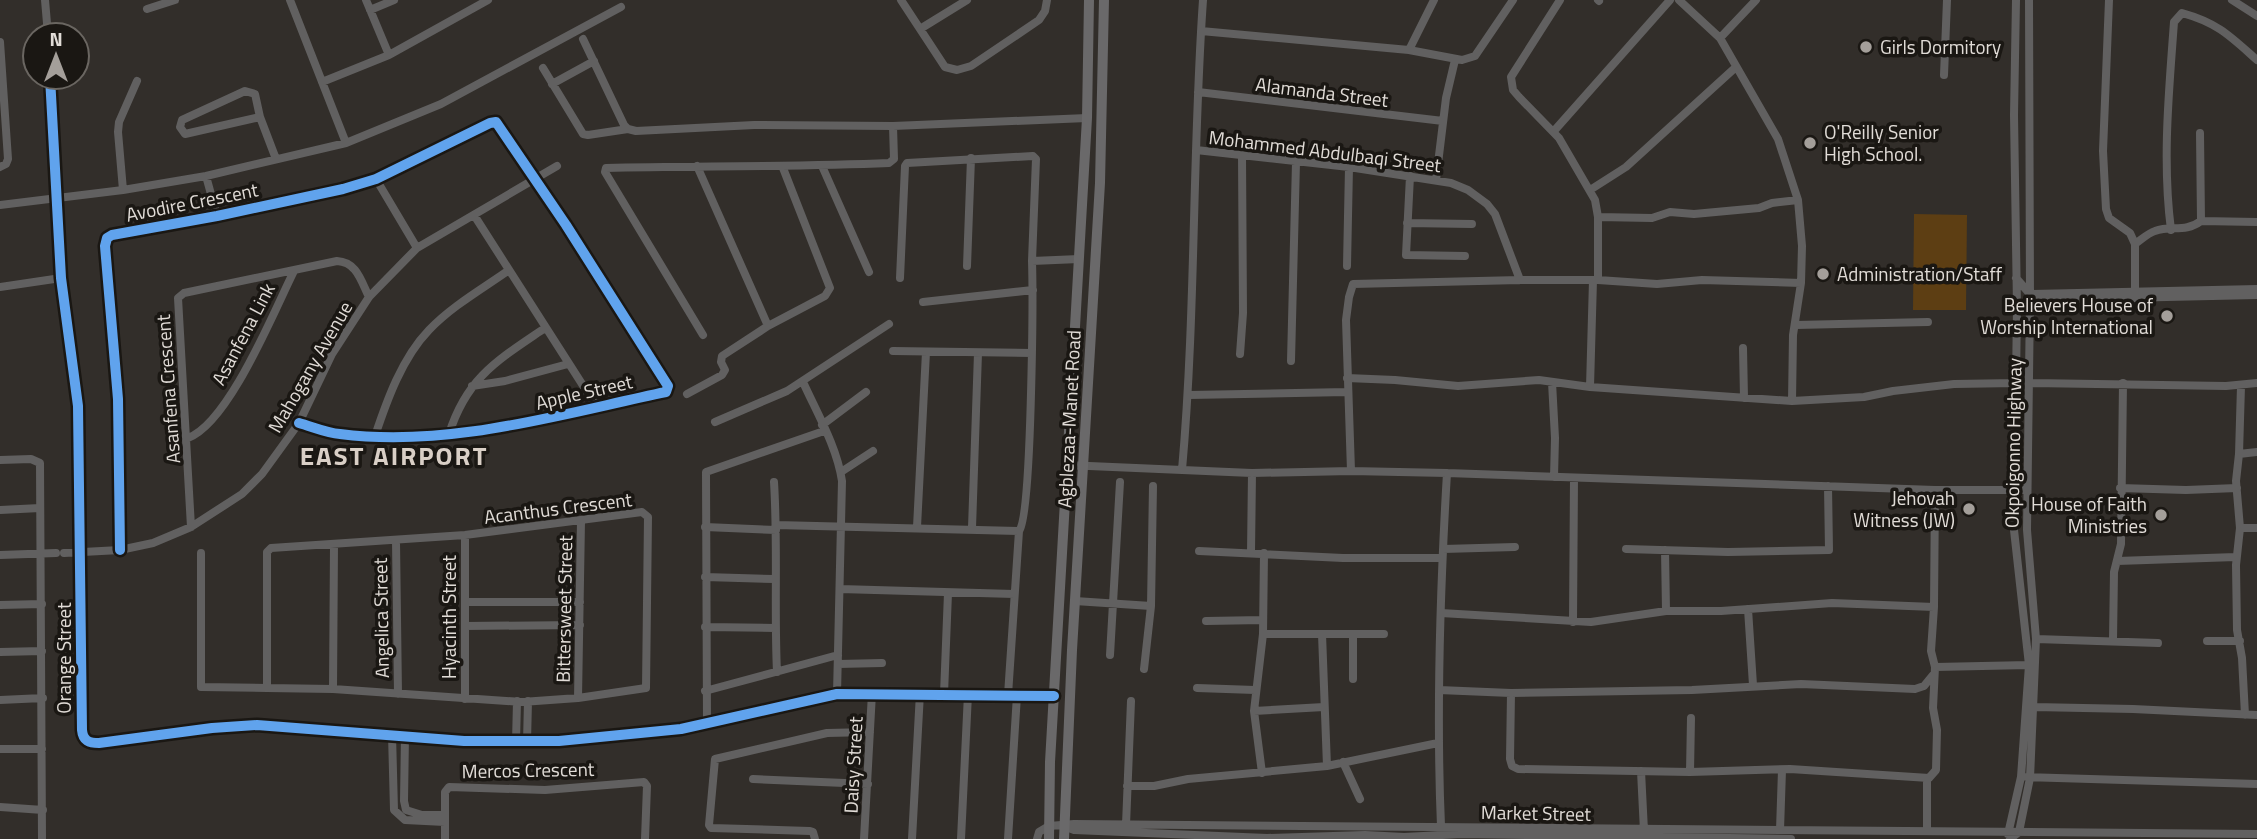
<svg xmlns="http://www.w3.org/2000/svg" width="2257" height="839" viewBox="0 0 2257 839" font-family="'Titillium Web',sans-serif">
  <rect width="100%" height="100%" fill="#322e2a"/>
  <!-- pitch -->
  <path fill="#5d3e13" d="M 1914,214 L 1967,215 L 1966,310 L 1913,310 Z"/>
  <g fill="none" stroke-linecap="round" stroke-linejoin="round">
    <!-- minor -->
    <path stroke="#616060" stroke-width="8" d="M 45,0 L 48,35
      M 290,0 L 346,143
      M 366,0 L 389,55
      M 901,0 L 945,67 L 957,70 L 971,66 L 1039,20 L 1045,11 L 1047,0
      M 1560,0 L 1511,77 L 1513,90 L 1519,97 L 1559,138 L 1595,200 L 1598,217 L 1598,280
      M 1598,0 L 1599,1
      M 1679,0 L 1720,38 L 1778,139 L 1798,200 L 1802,246 L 1801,283 L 1793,335 L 1792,401
      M 2109,0 L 2103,151 L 2106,209 L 2109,218 L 2130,233 L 2135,244 L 2135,298
      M 2232,0 L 2257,16
      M 147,9 L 175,0
      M 370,10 L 394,0
      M 920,29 L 967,0
      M 1201,31 L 1409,50 L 1462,60 L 1475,56 L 1513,0
      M 1720,38 L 1756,0
      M 583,39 L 624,125 L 628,129 L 636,131 L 754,125 L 893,126 L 1087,118
      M 0,42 L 8,159 L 6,164 L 0,167
      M 1409,50 L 1434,0
      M 543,68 L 583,134 L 588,135 L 628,129
      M 1944,75 L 1947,0
      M 50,77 L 61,278 L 78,406 L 82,730 C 83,741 89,743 99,743 L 212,728 L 257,725 L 464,741 L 559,741 L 681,729 L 837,694 L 1054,696
      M 322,82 L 389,55 L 488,0
      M 552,84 L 594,61
      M 1198,92 L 1443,121
      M 260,117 L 255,94 L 245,91 L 182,120 L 180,127 L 185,134 L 260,117 L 276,159
      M 1554,131 L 1670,0
      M 1196,150 L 1349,167 L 1451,183 L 1468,190 L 1487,204 L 1495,214 L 1520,280
      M 822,166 L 869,272
      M 206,176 L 217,216
      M 1410,176 L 1406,255 L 1465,256
      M 376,179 L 417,248
      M 1436,180 L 1446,98 L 1455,60
      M 123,190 L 118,132 L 119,122 L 137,81
      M 1590,190 L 1626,167 L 1736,67
      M 0,205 L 123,190 L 206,176 L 346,143 L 441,104 L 621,7
      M 474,215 L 598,409
      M 1598,217 L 1652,218 L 1670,212 L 1694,214 L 1759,208 L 1772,203 L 1798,200
      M 2201,221 L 2257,222
      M 1407,223 L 1472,224
      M 2171,230 C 2162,161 2169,91 2174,22 L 2182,13 C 2218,23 2230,36 2257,60
      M 2135,244 C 2141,240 2148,233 2155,231 C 2171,225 2185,233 2201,221 L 2200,133
      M 967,266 L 971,158
      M 1347,266 L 1349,167
      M 900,278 L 905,166 L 907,163 L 1033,156 L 1036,159 L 1032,261 L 1079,259
      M 2016,278 L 2030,294 L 2257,289
      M 0,287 L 61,278
      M 923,302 L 1033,290
      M 2017,307 L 2030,300 L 2257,295
      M 1796,325 L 1928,322
      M 768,326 L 825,296 L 830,288 L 783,168
      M 703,335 L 605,172 L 606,168 C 700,166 794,167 889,163 L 894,159 L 893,126
      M 1743,348 L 1744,398
      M 893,351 L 1032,353
      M 1240,354 L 1243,313 L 1242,155
      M 1291,361 L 1296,162
      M 1347,378 L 1395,380 L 1458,386 L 1539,380 L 1590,387 L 1792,401 L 1864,397 L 1893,391 L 1954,384 L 2016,383
      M 803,382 C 817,413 837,447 842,481 L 837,694
      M 1552,382 L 1555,438 L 1554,477
      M 2029,383 L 2226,386 L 2257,383
      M 472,386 L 505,381 L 568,364
      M 2241,386 L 2239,454 L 2236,481 L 2240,528 L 2236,565 L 2237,630 L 2242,658 L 2245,715
      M 1590,387 L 1593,280
      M 687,394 L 722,375 L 725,370 L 721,362 L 722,356 L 768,326 L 697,166
      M 1189,395 L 1347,392
      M 715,422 L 787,391 L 889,324
      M 822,425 L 866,392
      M 449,434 C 467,377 498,360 545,328
      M 375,436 C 387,400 402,358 429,330 C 452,306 482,289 509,270
      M 188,438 C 229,423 274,311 294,271
      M 2239,454 L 2257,452
      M 0,460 L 31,459 L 40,463 L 42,839
      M 1066,465 L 1252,473 L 1351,471 L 1447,473 L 1935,490 L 2027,490
      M 1182,470 C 1196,313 1192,156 1203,0
      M 1351,471 L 1346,320 L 1349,297 L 1353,284 L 1520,280 L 1598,280 L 1657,284 L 1702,280 L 1801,283
      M 841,472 L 873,451
      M 774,482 C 778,545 774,609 777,672
      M 2120,488 L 2186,490 L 2237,488
      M 0,510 L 40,508
      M 776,525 L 1019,531
      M 191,527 L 178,298 L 184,293 L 337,261 C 357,262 361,281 369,297
      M 705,527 L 776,530
      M 917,527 L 926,352
      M 972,528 L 978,353
      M 2240,528 L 2257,528
      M 396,541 L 398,694
      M 1443,549 L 1515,547
      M 1626,549 L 1728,552 L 1829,550 L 1828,486
      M 120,550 L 118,399 L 105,246 L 107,238 L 112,235 L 217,216 L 343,189 L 376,179 L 490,123 L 496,122 L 566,225 L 668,386 L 666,392 C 560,414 450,448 340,434 C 327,433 313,427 299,423
      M 1665,550 L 1666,611
      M 1199,551 L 1343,558 L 1442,558
      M 64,553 L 120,550 L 153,543 L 191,527 L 242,494 L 262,474 L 299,423 L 332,354 L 369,297 L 417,248 L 557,166
      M 201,553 L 201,687 L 267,688 L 267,552 L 271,548 L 465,535 L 642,512 L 648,517 L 646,688 L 578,698 L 522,702 L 333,689 L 267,688
      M 1251,553 L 1252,473
      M 0,555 L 56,553
      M 2117,561 L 2236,557
      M 705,577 L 774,579
      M 840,589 L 1014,594
      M 1075,601 L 1151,606
      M 465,602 L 580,602
      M 0,605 L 42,604
      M 1748,609 L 1753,685
      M 1441,613 L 1591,622 L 1666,611 L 1721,611 L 1832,603 L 1934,607
      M 1206,621 L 1263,620
      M 1573,622 L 1574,478
      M 465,626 L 580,625
      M 705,627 L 775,628
      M 1263,634 L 1384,634
      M 1322,634 L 1327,766
      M 1353,634 L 1353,679
      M 2036,639 L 2158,643
      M 2113,640 L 2114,572 L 2121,544 L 2123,383
      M 2207,641 L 2240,641
      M 0,652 L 42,651
      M 1110,655 L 1120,482
      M 838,664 L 882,663
      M 1935,667 L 2029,665
      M 1144,669 L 1151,606 L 1153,486
      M 1197,688 L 1255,690
      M 333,689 L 334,545
      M 1439,690 L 1511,693 L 1692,690 L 1801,684 L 1915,689 L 1924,686 L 1933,675
      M 705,691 L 838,655
      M 1511,693 L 1510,759 L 1512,766 L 1518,769 L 1690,772 L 1790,769 L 1929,778 L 1936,770 L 1937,730 L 1933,708 L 1935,667 L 1931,651 L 1934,607 L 1935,490
      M 944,694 L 948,593
      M 1008,695 L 1019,531 C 1032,516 1033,294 1032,261
      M 578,698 L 581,521
      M 465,699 L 465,535
      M 0,700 L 43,698
      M 2034,707 L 2133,709 L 2257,715
      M 1254,711 L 1324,707
      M 707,723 L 706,472 L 824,431
      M 392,734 L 394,810 L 405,820 L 445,822
      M 405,735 L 404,801 L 406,810 L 422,815 L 445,815
      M 516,742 L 517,701
      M 527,742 L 528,701
      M 0,749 L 42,749
      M 1343,762 L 1360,799
      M 1641,771 L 1644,831
      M 1690,772 L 1691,718
      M 1262,773 L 1254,711 L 1263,634 L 1264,553
      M 2027,777 L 2257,784
      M 753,779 L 868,784
      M 1927,779 L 1927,831
      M 1127,786 L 1154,786 L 1188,779 L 1327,766 L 1438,743
      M 0,807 L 43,810
      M 1126,825 L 1131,701
      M 1063,826 L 1074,830 L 1267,838 L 1365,835 L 1404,837 L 1462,834 L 1791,839
      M 1441,826 C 1436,708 1440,591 1447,473
      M 1780,830 L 1782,770
      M 2008,834 L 2021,777 L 2029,665 L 2014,530 L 2017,307 L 2014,115 L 2016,0
      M 445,839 L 445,792 L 449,787 L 545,790 L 644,782 L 647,786 L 645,839
      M 815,839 L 813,832 L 810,831 L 711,828 L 709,825 L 715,759 L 827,733 L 870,732
      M 864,839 L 872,693
      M 912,839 L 920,693
      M 961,839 L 968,694
      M 1008,839 L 1017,695
      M 1037,839 L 1039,832 L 1049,826 L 1074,824 L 2257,834
      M 2010,839 L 2019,832 L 2030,778 L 2036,639 L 2027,530 L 2030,300 L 2029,0"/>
    <!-- major -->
    <path stroke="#6a696a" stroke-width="10" d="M 1049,839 L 1050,762 L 1087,118 L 1089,0
      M 1064,839 L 1072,650 L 1100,183 L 1104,0"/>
    <!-- cycleway casing -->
    <g stroke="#1a1713" stroke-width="15">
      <path id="cycleway" d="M 50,77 L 61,278 L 78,406 L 82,730 C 83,741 89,743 99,743 L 212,728 L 257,725 L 464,741 L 559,741 L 681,729 L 837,694 L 1054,696
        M 120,550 L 118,399 L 105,246 L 107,238 L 112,235 L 217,216 L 343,189 L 376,179 L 490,123 L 496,122 L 566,225 L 668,386 L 666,392 C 560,414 450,448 340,434 C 327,433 313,427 299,423"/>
    </g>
    <!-- cycleway -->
    <use href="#cycleway" stroke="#60a3ed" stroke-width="10"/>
  </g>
  <!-- markers -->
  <g fill="#a49f9a" stroke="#1a1713" stroke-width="2.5">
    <circle cx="1866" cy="47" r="7"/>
    <circle cx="1810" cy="143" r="7"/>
    <circle cx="1823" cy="274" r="7"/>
    <circle cx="2167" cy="316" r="7"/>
    <circle cx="1969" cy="509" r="7"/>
    <circle cx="2161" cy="515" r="7"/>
  </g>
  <g text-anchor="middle" stroke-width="7" stroke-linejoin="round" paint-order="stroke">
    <!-- poi labels -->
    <g font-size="19" fill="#e1dcd7" stroke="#1a1713" text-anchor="start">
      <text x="1880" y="54">Girls Dormitory</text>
      <text x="1824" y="139">O'Reilly Senior<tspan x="1824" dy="22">High School.</tspan></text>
      <text x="1837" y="281">Administration/Staff</text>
      <text x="2153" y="312" text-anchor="end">Believers House of<tspan x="2153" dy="22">Worship International</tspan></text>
      <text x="1955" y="505" text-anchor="end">Jehovah<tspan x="1955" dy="22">Witness (JW)</tspan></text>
      <text x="2147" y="511" text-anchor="end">House of Faith<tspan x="2147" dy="22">Ministries</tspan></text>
    </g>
    <!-- street labels -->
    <g font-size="19" fill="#e1dcd7" stroke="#1a1713">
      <text transform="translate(1322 92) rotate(7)" y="7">Alamanda Street</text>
      <text transform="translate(1325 151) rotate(7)" y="7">Mohammed Abdulbaqi Street</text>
      <text transform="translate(192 202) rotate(-11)" y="7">Avodire Crescent</text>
      <text transform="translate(243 334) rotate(-62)" y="7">Asanfena Link</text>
      <text transform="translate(310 367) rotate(-60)" y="7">Mahogany Avenue</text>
      <text transform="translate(168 389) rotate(-94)" y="7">Asanfena Crescent</text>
      <text transform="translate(584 392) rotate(-13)" y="7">Apple Street</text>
      <text transform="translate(1069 419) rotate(-87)" y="7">Agblezaa-Manet Road</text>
      <text transform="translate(2013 443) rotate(-89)" y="7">Okpoigonno Highway</text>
      <text transform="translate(558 508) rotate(-7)" y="7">Acanthus Crescent</text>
      <text transform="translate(564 609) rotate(-89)" y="7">Bittersweet Street</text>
      <text transform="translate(449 617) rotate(-90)" y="7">Hyacinth Street</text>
      <text transform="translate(381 618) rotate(-91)" y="7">Angelica Street</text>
      <text transform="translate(64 658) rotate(-90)" y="7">Orange Street</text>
      <text transform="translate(853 765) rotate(-87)" y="7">Daisy Street</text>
      <text transform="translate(528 770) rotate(-1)" y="7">Mercos Crescent</text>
      <text transform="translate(1536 813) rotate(1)" y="7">Market Street</text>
    </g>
    <!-- district labels -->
    <g font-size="26" font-weight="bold" letter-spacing="2" fill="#d9cfc6" stroke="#1a1713">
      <text x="394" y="465">EAST AIRPORT</text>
    </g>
  </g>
  <!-- north arrow -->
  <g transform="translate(56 56)"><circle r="33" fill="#1a1713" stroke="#6a6661" stroke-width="2"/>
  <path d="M0-5L12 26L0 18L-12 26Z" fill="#a49f9a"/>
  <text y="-10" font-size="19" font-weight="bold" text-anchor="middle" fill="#e1dcd7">N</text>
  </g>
</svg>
